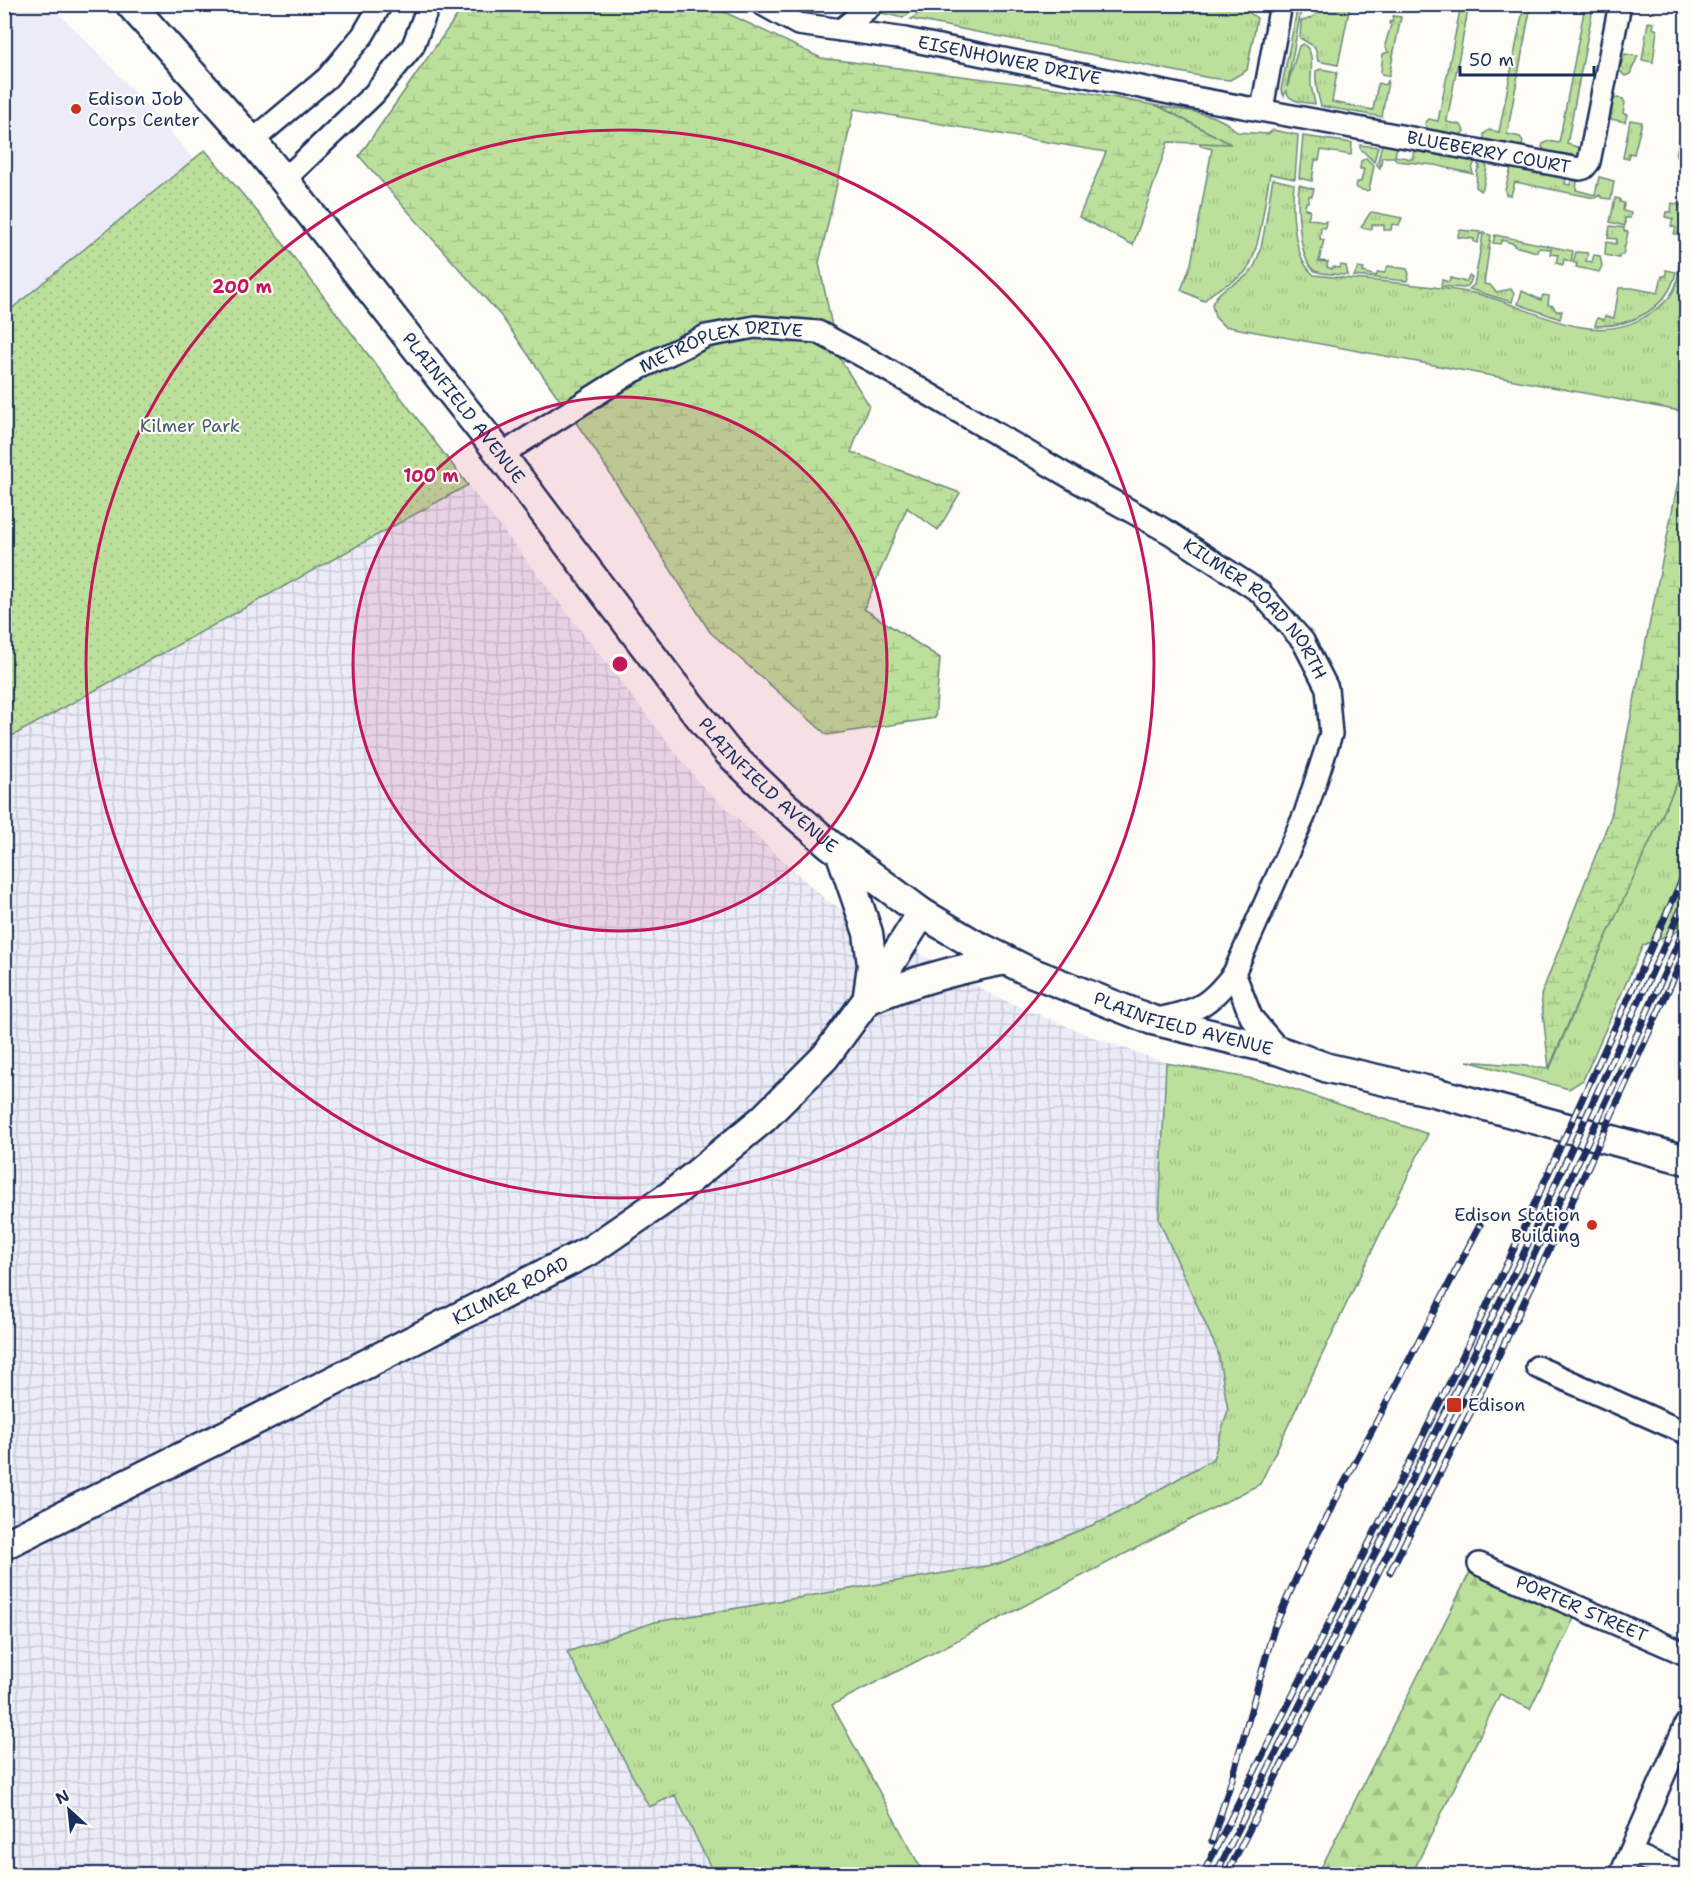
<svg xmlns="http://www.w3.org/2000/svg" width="1691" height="1879" viewBox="0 0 1691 1879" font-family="'Shantell Sans',sans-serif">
  <defs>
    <pattern id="industrial-grid" width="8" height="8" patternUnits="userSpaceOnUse" patternTransform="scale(1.5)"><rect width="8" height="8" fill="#ebecf7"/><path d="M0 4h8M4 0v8" fill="none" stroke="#c9cbd6"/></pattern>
    <pattern id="grass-tufts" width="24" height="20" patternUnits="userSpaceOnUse" patternTransform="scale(1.5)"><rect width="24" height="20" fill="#bce09b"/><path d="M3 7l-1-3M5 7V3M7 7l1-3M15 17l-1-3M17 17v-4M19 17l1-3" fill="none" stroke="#a1c088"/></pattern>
    <pattern id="forest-firs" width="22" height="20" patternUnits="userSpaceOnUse" patternTransform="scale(1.5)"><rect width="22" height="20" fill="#bce09b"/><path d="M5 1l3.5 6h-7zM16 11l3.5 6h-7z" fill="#a1c088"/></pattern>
    <pattern id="wetland-marsh" width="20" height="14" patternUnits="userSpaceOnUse" patternTransform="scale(1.5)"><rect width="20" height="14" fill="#bce09b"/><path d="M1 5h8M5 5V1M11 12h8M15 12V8" fill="none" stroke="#a1c088"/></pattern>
    <pattern id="park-dots" width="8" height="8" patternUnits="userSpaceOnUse" patternTransform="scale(1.5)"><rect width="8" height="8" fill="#bce09b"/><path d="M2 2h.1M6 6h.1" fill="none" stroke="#a1c088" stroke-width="1.8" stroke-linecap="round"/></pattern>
  </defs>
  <rect width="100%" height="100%" fill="#fdfcf7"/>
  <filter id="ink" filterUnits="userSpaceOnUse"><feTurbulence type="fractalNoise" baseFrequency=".0167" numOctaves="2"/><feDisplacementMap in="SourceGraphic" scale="12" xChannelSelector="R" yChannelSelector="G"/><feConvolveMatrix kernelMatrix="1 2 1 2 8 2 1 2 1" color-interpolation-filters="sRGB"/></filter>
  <g filter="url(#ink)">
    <!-- built -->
    <path fill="#ebecf7" d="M 5,5 L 50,5 L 103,58 L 194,159 L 5,314 Z"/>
    <!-- industrial -->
    <path fill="url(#industrial-grid)" d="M 468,485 L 700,784 L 826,900 L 996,997 L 1093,1037 L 1166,1063 L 1159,1220 L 1218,1352 L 1228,1410 L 1213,1459 L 1107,1519 L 998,1564 L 655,1622 L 567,1652 L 649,1807 L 674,1795 L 714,1874 L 5,1874 L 4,740 Z"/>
    <!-- grass -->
    <path fill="url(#grass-tufts)" stroke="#6c887c" stroke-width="1.5" d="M 880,5 L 921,5 L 903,18 L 872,11 Z
      M 929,5 L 1074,4 L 1091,11 L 1092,9 L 1100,12 L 1103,5 L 1238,5 L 1257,18 L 1247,70 L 1230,80 L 1210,78 L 911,19 Z
      M 1298,5 L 1302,5 L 1287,87 L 1299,46 L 1303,44 C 1316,51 1310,72 1311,85 C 1312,91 1314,98 1315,104 C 1303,102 1290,103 1286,91 L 1284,96 L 1281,90 Z
      M 1335,5 L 1350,6 L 1338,65 L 1318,61 L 1315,47 L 1300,38 L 1301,21 C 1317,19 1321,6 1335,5 Z
      M 1461,5 L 1469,5 L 1447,120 L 1447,122 L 1461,125 L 1464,131 L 1458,137 L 1428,131 L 1425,123 L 1429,119 L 1438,121 Z
      M 1524,5 L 1531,5 L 1507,134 L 1520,137 L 1523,141 L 1522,146 L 1519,147 L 1487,142 L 1484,140 L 1484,134 L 1489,130 L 1499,132 Z
      M 1576,5 L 1606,5 L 1609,8 L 1608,10 L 1593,8 L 1567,144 L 1581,148 L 1580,156 L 1576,158 L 1545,151 L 1542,147 L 1543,144 L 1548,141 L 1559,143 L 1585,6 Z
      M 1393,16 L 1401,17 L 1389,76 L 1382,74 L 1381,72 L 1383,54 L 1388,52 L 1385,45 L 1391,25 L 1389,23 L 1390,21 L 1392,22 Z
      M 1648,22 L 1654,23 L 1653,28 L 1657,30 L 1653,62 L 1642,60 Z
      M 1625,54 L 1638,56 L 1630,74 L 1625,76 L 1619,70 Z
      M 1321,69 L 1337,72 L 1332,102 L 1373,110 L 1378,83 L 1384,85 L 1388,81 L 1382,117 L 1321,106 C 1317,93 1315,84 1316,71 Z
      M 1619,98 L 1623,99 L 1625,103 L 1623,113 L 1627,115 L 1625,122 L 1610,119 L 1612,106 L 1610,104 L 1613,99 Z
      M 1291,104 L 1381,120 L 1380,122 L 1297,107 Z
      M 1158,106 C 1184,111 1218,111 1237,132 L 1268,134 L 1273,130 L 1298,135 L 1295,179 L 1270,174 C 1265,197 1260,253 1246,271 C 1237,283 1217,285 1204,301 L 1181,290 L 1191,264 L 1212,149 L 1201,146 L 1199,143 L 1229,143 Z
      M 1630,120 L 1642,122 L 1634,154 L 1629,153 L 1629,159 L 1623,158 Z
      M 1681,129 L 1686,153 L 1686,170 L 1679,169 L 1680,158 L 1676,156 Z
      M 1303,136 L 1352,143 L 1351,155 L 1321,150 L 1319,160 L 1315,160 L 1312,181 L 1299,178 Z
      M 1382,144 L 1397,147 L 1395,156 L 1412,159 L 1414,151 L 1475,161 L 1472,169 L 1473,174 L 1435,165 L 1397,161 L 1394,157 L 1382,157 L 1380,168 L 1377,165 Z
      M 1360,145 L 1378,147 L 1374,162 L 1360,148 Z
      M 1366,158 L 1374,166 L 1369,190 L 1366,191 L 1356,188 L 1357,182 L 1361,182 L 1364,169 L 1360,169 L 1361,161 Z
      M 1478,162 L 1485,164 L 1487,167 L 1483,188 L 1480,191 L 1476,187 L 1477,171 L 1480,166 L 1478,165 Z
      M 1511,168 L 1566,178 L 1565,184 L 1570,185 L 1571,180 L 1577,181 L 1576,190 L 1595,195 L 1599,177 L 1614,181 L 1611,199 L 1602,198 L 1600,195 L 1595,198 L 1515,182 L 1511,195 L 1506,195 L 1505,190 Z
      M 1273,179 L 1294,184 C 1291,208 1293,259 1314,275 C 1366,281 1421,283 1473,293 C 1532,305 1594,354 1652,312 C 1663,305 1674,294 1677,281 L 1686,214 L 1686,412 L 1224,326 L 1215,317 L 1212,304 C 1223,282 1238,287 1251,271 C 1264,256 1268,200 1273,179 Z
      M 1299,185 L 1314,189 L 1312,196 L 1309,196 L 1308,202 L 1306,202 L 1305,209 L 1310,210 L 1308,219 L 1319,220 L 1321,222 L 1326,221 L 1325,228 L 1321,227 L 1320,239 L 1324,240 L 1319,261 L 1328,262 L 1327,267 L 1332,269 L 1333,267 L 1340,268 L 1341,265 L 1346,266 L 1348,275 C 1338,274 1324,275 1315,271 C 1298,261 1297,202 1299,185 Z
      M 1615,198 L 1620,199 L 1620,202 L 1624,203 L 1623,211 L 1631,213 L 1630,218 L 1625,218 L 1625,226 L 1610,222 Z
      M 1672,203 L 1684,206 L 1681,235 L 1674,234 L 1676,228 L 1671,226 L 1673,219 L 1665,217 L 1666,212 L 1671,212 Z
      M 1370,213 L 1372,212 L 1402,218 L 1399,225 L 1392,224 L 1391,230 L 1384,230 L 1384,225 L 1372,225 L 1372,229 L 1361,227 Z
      M 1610,226 L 1624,228 L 1624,231 L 1628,232 L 1623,255 L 1619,255 L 1619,258 L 1605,255 L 1606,242 L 1616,244 L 1617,239 L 1608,238 Z
      M 1459,230 L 1480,232 L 1478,243 L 1474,242 L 1474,239 L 1458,237 Z
      M 1484,232 L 1485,234 L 1491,235 L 1484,284 L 1490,285 L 1496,292 L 1511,289 L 1514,294 L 1512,302 L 1469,289 L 1474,285 L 1475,280 L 1483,235 L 1481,234 Z
      M 1495,235 L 1573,251 L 1571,262 L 1564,259 L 1563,265 L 1556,263 L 1558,255 L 1550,254 L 1551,249 L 1538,248 L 1537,252 L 1514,246 L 1515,244 L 1502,240 L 1500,244 L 1493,243 Z
      M 1576,252 L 1588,253 L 1586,261 L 1592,262 L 1594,255 L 1600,256 L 1602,266 L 1599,272 L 1576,267 L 1577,264 L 1573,262 Z
      M 1388,266 L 1407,269 L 1409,274 L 1407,281 L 1354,276 L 1358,268 L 1364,269 L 1363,272 L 1376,276 L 1378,272 L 1384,273 Z
      M 1666,270 L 1676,272 C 1668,309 1630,327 1595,326 L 1597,318 L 1604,320 L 1605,316 L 1614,318 L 1619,288 L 1632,288 L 1658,293 L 1662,276 L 1666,276 Z
      M 1469,276 L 1472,277 L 1470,283 L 1464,288 L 1441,286 L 1442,280 L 1449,282 L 1450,278 L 1466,282 Z
      M 1522,291 L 1541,300 L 1543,295 L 1549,296 L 1548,305 L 1553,306 L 1556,311 L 1562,311 L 1560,319 L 1518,304 Z
      M 1686,763 L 1686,928 L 1643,945 L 1583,1080 L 1569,1089 L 1467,1061 L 1550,1068 L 1602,946 Z
      M 1166,1063 L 1275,1083 L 1428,1134 L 1260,1484 L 832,1705 L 924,1874 L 714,1874 L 675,1795 L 649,1807 L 567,1652 L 655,1622 L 998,1564 L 1107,1519 L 1213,1459 L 1228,1410 L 1218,1352 L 1159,1220 Z"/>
    <!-- forest -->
    <path fill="url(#forest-firs)" stroke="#6c887c" stroke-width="1.5" d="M 1470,1572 L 1575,1616 L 1530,1709 L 1500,1694 L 1412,1874 L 1318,1874 Z"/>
    <!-- wetland -->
    <path fill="url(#wetland-marsh)" stroke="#6c887c" stroke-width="1.5" d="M 465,4 L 710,5 L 821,58 L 1085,92 L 1158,106 L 1231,144 L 1168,142 L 1133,245 L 1079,217 L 1106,152 L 854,109 L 819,263 L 838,356 L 869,405 L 851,452 L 960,493 L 938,530 L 907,508 L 864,609 L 940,658 L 935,718 L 827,735 L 710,632 L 595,450 L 501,316 L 359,156 Z
      M 1686,442 L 1686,763 L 1602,946 L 1549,1068 L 1541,995 L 1611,816 Z"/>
    <!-- park -->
    <path fill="url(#park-dots)" stroke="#6c887c" stroke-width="1.5" d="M 205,150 L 272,229 L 468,485 L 5,740 L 5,314 Z"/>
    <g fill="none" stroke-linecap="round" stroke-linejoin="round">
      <!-- street casing -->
      <g stroke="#1b2f5e" stroke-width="26">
        <g id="street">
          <path id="s1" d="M 762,4 L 798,24 L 905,39 L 1189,97 L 1580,169 L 1584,168 L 1589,162 L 1620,4"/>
          <path d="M 841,30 L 873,4"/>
          <path d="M 1262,109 L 1281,4"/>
          <path d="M 252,141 L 327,78 L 363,35 L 381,4"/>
          <path d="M 284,180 L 374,94 L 413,46 L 429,4"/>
          <path id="s2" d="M 501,455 L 632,372 L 706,336 L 755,327 L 818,332 L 874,362 L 1075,480 L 1170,533 L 1260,592 L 1303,641 L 1327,688 L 1331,734 L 1305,814 L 1234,973 C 1209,1006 1197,1011 1157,1019"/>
          <path d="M 1234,973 L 1251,1017 L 1280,1051"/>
          <path d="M 1537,1367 L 1686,1433"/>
          <path id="s3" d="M 1479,1564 L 1686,1654"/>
          <path d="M 1631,1853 L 1681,1874"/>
          <path d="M 1621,1874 L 1686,1724"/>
        </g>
      </g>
      <!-- secondary casing -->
      <g stroke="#1b2f5e" stroke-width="33">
        <g id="secondary">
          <path id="s4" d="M 130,4 L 252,141 L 284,180 L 501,455 L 671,681 L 728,752 L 778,800 L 829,844 L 922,913 L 972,943 L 1028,971 L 1152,1020 L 1280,1051 L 1328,1068 L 1434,1092 L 1686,1160"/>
          <path d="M 841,854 L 868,933 L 872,965 L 868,995"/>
          <path d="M 867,1000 C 913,981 957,969 1006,960"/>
          <path id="s5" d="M 4,1545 L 242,1427 L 591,1250 L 671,1195 L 763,1119 L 825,1057 L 867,1000 L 922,913"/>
        </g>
      </g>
      <!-- street -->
      <use href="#street" stroke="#fdfcf7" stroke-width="21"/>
      <!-- secondary -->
      <use href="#secondary" stroke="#fdfcf7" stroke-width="28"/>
      <!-- rail casing -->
      <g stroke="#1b2f5e" stroke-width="7">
        <path id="rail" d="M 1390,1572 L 1482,1390 L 1571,1204 L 1686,951
          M 1212,1841 L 1231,1782 L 1274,1628 L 1307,1554 L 1480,1225
          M 1203,1874 L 1454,1374 L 1512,1253 L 1686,871
          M 1216,1874 L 1522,1257 L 1686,898
          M 1227,1874 C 1385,1560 1544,1247 1686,925"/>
      </g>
      <!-- rail -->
      <use href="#rail" stroke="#fdfcf7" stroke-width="4.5" stroke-dasharray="14" stroke-linecap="butt"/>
    </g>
  </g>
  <!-- distance rings -->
  <circle cx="620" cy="664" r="267" fill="#c2185b" fill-opacity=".12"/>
  <g fill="none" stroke="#c2185b" stroke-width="3">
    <circle cx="620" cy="664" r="267"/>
    <circle cx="620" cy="664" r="534"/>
  </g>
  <!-- markers -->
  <g fill="#c8321e" stroke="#fdfcf7" stroke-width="2">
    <circle cx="76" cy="109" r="6"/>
    <circle cx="1592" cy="1225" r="6"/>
    <rect x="1446" y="1397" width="16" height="16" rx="3"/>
  </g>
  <g text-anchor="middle" stroke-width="4.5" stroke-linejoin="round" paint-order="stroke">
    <!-- street labels -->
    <g font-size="18" fill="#1b2f5e" stroke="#fdfcf7">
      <text dy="6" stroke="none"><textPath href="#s1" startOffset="256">EISENHOWER DRIVE</textPath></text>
      <text dy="6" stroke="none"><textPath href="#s1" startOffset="744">BLUEBERRY COURT</textPath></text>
      <text dy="6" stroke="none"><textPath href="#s2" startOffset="250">METROPLEX DRIVE</textPath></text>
      <text dy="6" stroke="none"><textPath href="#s4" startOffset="524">PLAINFIELD AVENUE</textPath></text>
      <text dy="6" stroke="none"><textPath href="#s2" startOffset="872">KILMER ROAD NORTH</textPath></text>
      <text dy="6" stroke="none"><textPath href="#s4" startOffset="1010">PLAINFIELD AVENUE</textPath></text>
      <text dy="6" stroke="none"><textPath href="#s4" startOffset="1496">PLAINFIELD AVENUE</textPath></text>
      <text dy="6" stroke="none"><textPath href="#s5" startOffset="567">KILMER ROAD</textPath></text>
      <text dy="6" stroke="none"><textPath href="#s3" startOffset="112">PORTER STREET</textPath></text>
    </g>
    <!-- poi labels -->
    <g font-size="18" fill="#1b2f5e" stroke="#fdfcf7" text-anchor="start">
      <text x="88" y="105">Edison Job<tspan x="88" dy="21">Corps Center</tspan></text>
      <text x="1580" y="1221" text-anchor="end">Edison Station<tspan x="1580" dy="21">Building</tspan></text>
      <text x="1468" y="1411">Edison</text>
    </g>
    <!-- park labels -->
    <g font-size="18" fill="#435b6d" stroke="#fdfcf7">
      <text x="190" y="432">Kilmer Park</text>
    </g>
  </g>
  <circle cx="620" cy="664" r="9" fill="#c2185b" stroke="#fdfcf7" stroke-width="3"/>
  <g font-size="18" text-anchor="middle" font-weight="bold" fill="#c2185b" stroke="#fdfcf7" stroke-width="4.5" stroke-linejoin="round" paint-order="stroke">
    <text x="242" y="293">200 m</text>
    <text x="431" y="482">100 m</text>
  </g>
  <!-- margin -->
  <rect width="1691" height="1879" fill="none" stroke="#fdfcf7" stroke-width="24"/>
  <rect x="12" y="12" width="1667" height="1855" fill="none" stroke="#1b2f5e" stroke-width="2" filter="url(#ink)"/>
  <!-- north arrow -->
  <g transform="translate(69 1810) rotate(333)" stroke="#fdfcf7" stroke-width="4.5" paint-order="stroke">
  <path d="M0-4.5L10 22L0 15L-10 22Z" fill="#1b2f5e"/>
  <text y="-9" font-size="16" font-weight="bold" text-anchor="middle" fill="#1b2f5e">N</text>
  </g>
  <!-- scale -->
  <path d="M1460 66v9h134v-9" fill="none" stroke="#1b2f5e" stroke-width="3"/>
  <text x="1469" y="66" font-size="18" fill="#1b2f5e" stroke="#fdfcf7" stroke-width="4.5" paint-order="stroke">50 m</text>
</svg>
